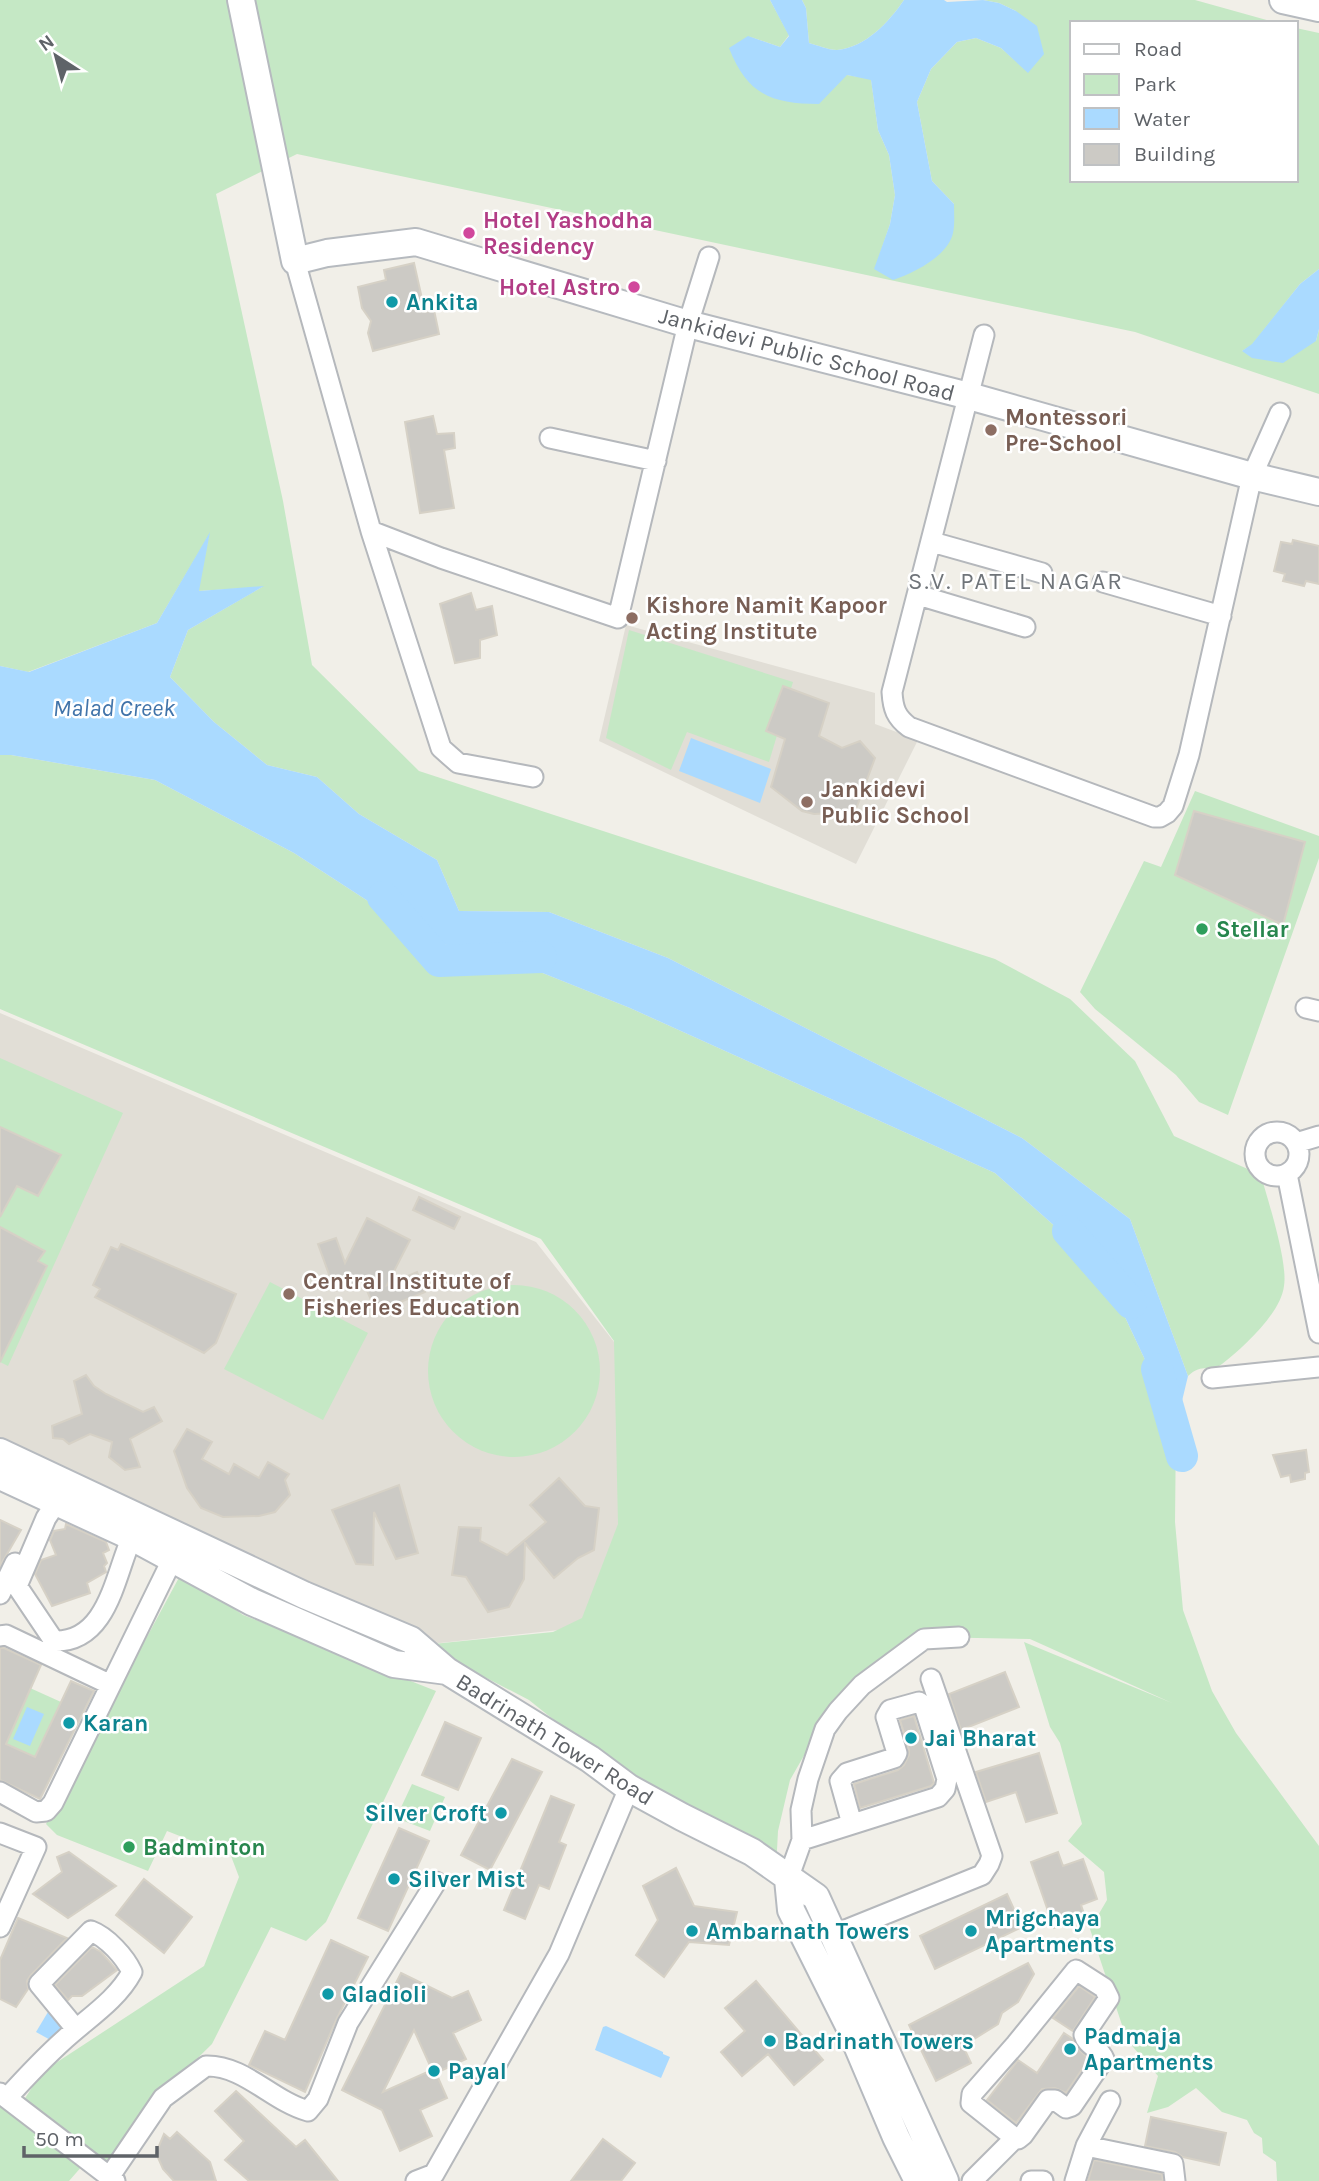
<svg xmlns="http://www.w3.org/2000/svg" width="1319" height="2181" viewBox="0 0 1319 2181" font-family="Karla,sans-serif">
  <rect width="100%" height="100%" fill="#f1efe8"/>
  <!-- education -->
  <path fill="#e1ded6" d="M 626,625 L 875,693 L 875,724 L 918,740 L 856,864 L 599,741 Z
    M 0,1013 L 536,1242 L 618,1347 L 621,1523 L 584,1618 L 568,1629 L 431,1644 L 0,1443 Z"/>
  <!-- green -->
  <path fill="#c5e8c5" d="M 0,0 L 770,0 L 789,35 L 780,47 L 748,36 L 847,75 L 871,79 L 878,130 L 889,155 L 895,195 L 890,224 L 875,269 L 954,204 L 932,181 L 917,102 L 931,69 L 957,42 L 976,38 L 1001,48 L 1028,72 L 1016,11 L 999,3 L 983,0 L 1195,0 L 1277,23 L 1072,23 L 1072,180 L 1296,180 L 1296,28 L 1319,33 L 1319,269 L 1300,284 L 1252,345 L 1242,351 L 1316,341 L 1319,329 L 1319,394 L 1135,332 L 297,154 L 216,194 L 283,501 L 312,665 L 419,771 L 995,959 L 1070,999 L 1135,1061 L 1174,1136 L 1261,1175 C 1268,1201 1288,1262 1284,1286 C 1281,1313 1243,1348 1222,1364 C 1210,1373 1203,1362 1188,1376 L 1130,1219 L 1022,1138 L 668,958 L 549,912 L 459,911 L 437,860 L 359,814 L 317,777 L 267,765 L 214,722 L 170,677 L 188,630 L 262,587 L 198,591 L 209,535 L 157,623 L 28,672 L 0,666 Z
    M 802,0 L 904,0 C 888,23 866,47 837,50 C 828,50 817,45 809,43 L 806,8 Z
    M 629,630 L 793,682 L 769,762 L 687,732 L 671,770 L 606,738 Z
    M 0,755 L 11,755 L 155,780 L 294,853 L 428,940 L 525,966 L 630,1008 L 995,1173 L 1102,1268 L 1176,1426 L 1175,1522 L 1183,1610 L 1212,1691 L 1236,1733 L 1319,1846 L 1319,2181 L 1277,2181 L 1276,2162 L 1263,2153 L 1262,2138 L 1254,2133 L 1247,2120 L 1222,2112 L 1196,2088 L 1168,2107 L 1147,2113 L 1158,2076 L 1127,2040 L 1090,1929 L 1107,1900 L 1104,1872 L 1068,1841 L 1082,1824 L 1060,1743 L 1050,1727 L 1024,1642 L 1172,1703 L 1030,1639 L 923,1637 L 826,1717 L 790,1780 L 778,1831 L 776,1869 L 579,1740 L 529,1700 L 423,1645 L 553,1632 L 582,1618 L 618,1524 L 614,1341 L 541,1239 L 0,1009 Z
    M 1195,791 L 1319,836 L 1319,858 L 1228,1115 L 1199,1102 L 1176,1075 L 1095,1009 L 1080,992 L 1144,861 L 1161,867 Z
    M 0,1058 L 123,1113 L 8,1366 L 0,1362 Z
    M 270,1282 L 368,1333 L 323,1420 L 224,1369 Z
    M428 1371a86 86 0 1 1 172 0a86 86 0 1 1-172 0Z
    M 182,1572 L 243,1615 L 436,1691 L 326,1922 L 306,1941 L 271,1927 L 212,2044 L 157,2098 L 109,2171 L 22,2103 L 42,2072 L 204,1966 L 239,1877 L 231,1856 L 167,1831 L 148,1871 L 57,1835 L 46,1824 Z
    M 30,1688 L 61,1702 L 35,1757 L 6,1744 Z
    M 412,1784 L 445,1797 L 430,1831 L 396,1818 Z
    M 0,2099 L 83,2165 L 69,2181 L 0,2181 Z"/>
  <!-- water -->
  <path fill="#aadaff" d="M 770,0 L 802,0 L 806,8 L 809,43 C 817,45 828,50 837,50 C 866,47 888,23 904,0 L 944,0 L 947,2 L 983,0 L 999,3 L 1016,11 L 1037,26 L 1044,54 L 1028,73 L 1001,48 L 976,38 L 957,42 L 931,69 L 917,102 L 932,181 L 954,204 C 954,213 955,224 953,233 C 948,256 914,273 893,280 L 874,269 L 890,224 L 895,195 L 889,155 L 878,130 L 871,80 L 847,75 L 819,104 C 771,104 747,94 729,48 L 748,36 L 780,47 L 789,36 Z
    M 1319,269 L 1319,329 L 1316,341 L 1283,363 L 1252,358 L 1242,351 L 1252,344 L 1300,284 Z
    M 210,532 L 199,591 L 264,586 L 188,630 L 170,677 L 214,722 L 267,765 L 317,777 L 359,814 L 437,860 L 459,911 L 549,912 L 668,958 L 1022,1138 L 1130,1219 L 1188,1376 L 1176,1426 L 1102,1268 L 995,1173 L 630,1008 L 525,966 L 428,940 L 294,853 L 155,780 L 11,755 L 0,755 L 0,666 L 29,672 L 157,623 Z
    M 691,738 L 771,769 L 760,803 L 679,771 Z
    M 27,1707 L 44,1714 L 30,1746 L 13,1739 Z
    M 51,2007 L 68,2028 L 54,2042 L 36,2032 Z
    M 606,2026 L 663,2052 L 663,2054 L 670,2057 L 661,2078 L 595,2050 L 603,2027 Z"/>
  <g fill="none" stroke-linecap="round" stroke-linejoin="round">
    <!-- river -->
    <path stroke="#aadaff" stroke-width="32" d="M 383,897 L 439,961 L 541,957
      M 1068,1231 L 1131,1303
      M 1157,1369 L 1182,1456"/>
  </g>
  <!-- building -->
  <path fill="#cccac5" stroke="#d6d1c6" stroke-width="2" fill-rule="evenodd" d="M 414,263 L 425,312 L 434,310 L 439,334 L 373,351 L 368,333 L 371,321 L 362,308 L 358,287 L 386,280 L 384,270 Z
    M 433,416 L 437,434 L 454,433 L 455,448 L 444,450 L 454,508 L 420,513 L 405,422 Z
    M 1293,540 L 1319,546 L 1319,584 L 1306,581 L 1304,586 L 1283,581 L 1285,574 L 1274,571 L 1281,542 L 1292,544 Z
    M 471,593 L 476,610 L 492,606 L 497,635 L 480,640 L 480,658 L 455,663 L 440,604 Z
    M 783,686 L 829,703 L 819,736 L 842,748 L 860,741 L 875,758 L 852,820 L 836,813 L 814,814 L 802,811 L 771,787 L 785,739 L 766,731 Z
    M 1194,811 L 1305,842 L 1283,925 L 1175,875 Z
    M 0,1127 L 61,1155 L 38,1196 L 17,1186 L 0,1217 Z
    M 419,1197 L 460,1217 L 454,1229 L 413,1210 Z
    M 367,1218 L 410,1240 L 387,1285 L 417,1272 L 425,1292 L 376,1312 L 363,1281 L 335,1291 L 318,1244 L 336,1238 L 345,1263 Z
    M 0,1227 L 45,1251 L 38,1261 L 47,1266 L 0,1362 Z
    M 121,1244 L 236,1294 L 216,1343 L 204,1353 L 95,1297 L 100,1289 L 93,1285 L 111,1247 L 118,1250 Z
    M 86,1375 L 94,1386 L 106,1394 L 143,1412 L 154,1407 L 162,1421 L 130,1439 L 140,1467 L 125,1470 L 109,1457 L 112,1442 L 90,1434 L 69,1444 L 63,1439 L 53,1438 L 52,1426 L 82,1414 L 74,1381 Z
    M 187,1429 L 212,1442 L 202,1459 L 229,1474 L 234,1464 L 259,1478 L 268,1462 L 289,1474 L 285,1480 L 290,1495 L 275,1512 L 259,1516 L 223,1517 L 201,1508 L 187,1488 L 174,1451 Z
    M 1306,1450 L 1309,1472 L 1305,1473 L 1305,1479 L 1291,1482 L 1290,1475 L 1281,1477 L 1273,1455 Z
    M 559,1478 L 585,1506 L 599,1508 L 594,1550 L 578,1558 L 554,1578 L 525,1543 L 524,1579 L 509,1607 L 488,1612 L 466,1577 L 452,1575 L 459,1527 L 481,1528 L 480,1541 L 507,1555 L 546,1522 L 530,1505 Z
    M 399,1485 L 418,1553 L 396,1559 L 374,1512 L 373,1565 L 356,1564 L 332,1510 Z
    M 0,1520 L 21,1530 L 0,1566 Z
    M 66,1524 L 106,1542 L 109,1550 L 103,1553 L 107,1563 L 104,1566 L 106,1572 L 87,1583 L 90,1593 L 52,1606 L 35,1574 L 41,1560 L 56,1555 L 50,1540 L 54,1531 L 65,1529 Z
    M 0,1648 L 4,1648 L 41,1665 L 6,1744 L 35,1757 L 71,1681 L 94,1691 L 40,1799 L 0,1780 Z
    M 1005,1672 L 1019,1707 L 961,1730 L 949,1694 Z
    M 914,1716 L 934,1783 L 931,1786 L 860,1808 L 854,1784 L 898,1770 L 904,1765 L 909,1755 L 909,1750 L 900,1720 Z
    M 445,1722 L 481,1738 L 458,1790 L 422,1775 Z
    M 1039,1753 L 1057,1813 L 1026,1822 L 1016,1792 L 986,1802 L 976,1772 Z
    M 512,1759 L 542,1772 L 490,1870 L 461,1855 Z
    M 551,1796 L 574,1805 L 559,1842 L 566,1845 L 549,1889 L 539,1885 L 525,1919 L 504,1910 Z
    M 399,1828 L 429,1841 L 388,1931 L 358,1918 Z
    M 69,1852 L 116,1886 L 68,1918 L 33,1894 L 62,1872 L 57,1857 Z
    M 1058,1852 L 1063,1866 L 1083,1859 L 1097,1899 L 1081,1905 L 1085,1917 L 1054,1928 L 1031,1862 Z
    M 676,1868 L 694,1906 L 737,1912 L 729,1945 L 689,1942 L 664,1977 L 636,1955 L 658,1920 L 643,1886 Z
    M 144,1879 L 192,1917 L 164,1953 L 116,1915 Z
    M 1007,1894 L 1022,1927 L 935,1969 L 920,1936 Z
    M 18,1918 L 67,1938 L 30,1976 L 27,1981 L 28,1989 L 16,2007 L 0,1999 L 0,1960 Z
    M 331,1940 L 368,1957 L 337,2018 L 305,2092 L 249,2065 L 265,2031 L 285,2040 Z
    M 92,1947 L 101,1952 L 117,1970 L 82,1996 L 72,1996 L 68,2000 L 55,1985 Z
    M 1028,1963 L 1034,1974 L 1018,2002 L 1002,2013 L 998,2024 L 963,2046 L 971,2063 L 936,2081 L 909,2025 Z
    M 401,1973 L 452,1998 L 468,1991 L 481,2020 L 453,2033 L 466,2059 L 436,2073 L 447,2098 L 420,2110 L 432,2136 L 400,2151 L 382,2110 L 342,2090 ZM 414,2030 L 432,2070 L 383,2092 Z
    M 756,1981 L 823,2060 L 794,2085 L 768,2054 L 742,2076 L 721,2052 L 745,2031 L 725,2008 Z
    M 1079,1986 L 1095,1997 L 1073,2031 L 1053,2018 Z
    M 1064,2033 L 1073,2039 L 1078,2049 L 1089,2059 L 1066,2093 L 1055,2088 L 1042,2089 L 1016,2123 L 987,2100 L 1018,2060 L 1037,2073 Z
    M 236,2091 L 296,2147 L 305,2140 L 338,2181 L 249,2181 L 225,2160 L 244,2141 L 215,2111 Z
    M 1151,2117 L 1226,2133 L 1219,2165 L 1183,2157 L 1175,2152 L 1145,2146 Z
    M 177,2132 L 210,2162 L 216,2181 L 174,2181 L 163,2169 L 156,2153 L 164,2134 L 170,2139 Z
    M 603,2139 L 635,2163 L 621,2181 L 571,2181 Z
    M 1094,2160 L 1162,2174 L 1163,2181 L 1088,2181 Z"/>
  <g fill="none" stroke-linecap="round" stroke-linejoin="round">
    <!-- street casing -->
    <g stroke="#b5b8bc" stroke-width="23">
      <path id="street" d="M 295,261 L 371,531 L 441,748 L 458,763 L 533,777
        M 984,335 L 892,692 C 893,709 896,717 909,727 L 1154,817 L 1160,817 L 1167,813 L 1173,806 L 1189,755 L 1252,476 L 1280,413
        M 550,438 L 656,461
        M 371,531 L 441,558 L 618,618 L 688,324 L 709,257
        M 932,542 L 1042,573
        M 1103,582 L 1221,616
        M 918,595 L 1025,627
        M 1306,1008 L 1319,1011
        M1255 1154a22 22 0 1 1 44 0a22 22 0 1 1-44 0Z
        M 1296,1143 L 1319,1136
        M 1287,1174 L 1319,1333
        M 1212,1378 L 1319,1367
        M 56,1503 L 46,1518 L 17,1586 L 54,1641 C 108,1643 115,1574 132,1537
        M 0,1594 L 15,1563
        M 0,1636 L 6,1635 L 109,1684
        M 0,1792 L 36,1812 L 46,1811 L 53,1803 L 172,1560
        M 0,1833 L 36,1847 L 0,1927
        M 802,1840 L 938,1797 L 945,1789 L 947,1779 L 924,1706 L 919,1702 L 890,1710 L 886,1717 L 897,1753 L 894,1758 L 847,1773 L 840,1781 L 852,1824
        M 788,1879 L 802,1840 L 801,1810 L 808,1779 L 825,1729 L 838,1711 L 862,1685 L 924,1639 L 959,1637
        M 834,1937 L 843,1931 L 982,1875 L 989,1864 L 992,1856 L 931,1679
        M 1076,1970 L 1104,1988 L 1109,1998 L 1084,2035 C 1087,2046 1100,2048 1104,2059 L 1072,2106 L 1066,2108 L 1055,2100 L 1048,2100 L 1023,2135 L 1018,2139 L 1015,2138 L 971,2103 L 972,2094 L 1016,2044 Z
        M 0,2093 L 115,2181
        M 7,2098 C 26,2077 45,2057 65,2039 C 88,2018 117,2000 132,1972 C 125,1957 107,1937 91,1931 L 39,1984 L 76,2029
        M 1086,2146 L 1110,2101
        M 110,2176 L 163,2098 L 206,2066 C 244,2065 272,2101 308,2111 L 318,2099 L 348,2023 L 436,1882
        M 416,2181 L 434,2174 L 559,1954 L 629,1788
        M 972,2181 L 1015,2138
        M 1031,2181 L 1043,2181
        M 1075,2181 L 1086,2146 L 1173,2164 L 1175,2181"/>
    </g>
    <!-- secondary casing -->
    <g stroke="#b6babf" stroke-width="30">
      <path id="secondary" d="M 241,0 L 295,261 L 327,253 L 416,242 L 688,324 L 969,396 L 1252,476 L 1319,492
        M 1283,0 L 1319,8
        M 0,1452 L 304,1595 L 411,1640 L 447,1671
        M 0,1476 L 132,1537 L 252,1602 L 394,1664 L 447,1671 L 590,1759 L 629,1788 L 682,1817 L 752,1852 L 816,1897 L 945,2181
        M 788,1879 L 791,1910 L 848,2024 L 896,2137 L 918,2181"/>
    </g>
    <!-- street -->
    <use href="#street" stroke="#fff" stroke-width="19"/>
    <!-- secondary -->
    <use href="#secondary" stroke="#fff" stroke-width="26"/>
  </g>
  <!-- markers -->
  <g fill="#d1479c" stroke="#fff" stroke-width="2.5">
    <circle cx="469" cy="233" r="7"/>
    <circle cx="634" cy="287" r="7"/>
  </g>
  <g fill="#0f9aa8" stroke="#fff" stroke-width="2.5">
    <circle cx="392" cy="302" r="7"/>
    <circle cx="69" cy="1723" r="7"/>
    <circle cx="911" cy="1738" r="7"/>
    <circle cx="501" cy="1813" r="7"/>
    <circle cx="394" cy="1879" r="7"/>
    <circle cx="692" cy="1931" r="7"/>
    <circle cx="971" cy="1931" r="7"/>
    <circle cx="328" cy="1994" r="7"/>
    <circle cx="770" cy="2041" r="7"/>
    <circle cx="1070" cy="2049" r="7"/>
    <circle cx="434" cy="2071" r="7"/>
  </g>
  <g fill="#8d6e63" stroke="#fff" stroke-width="2.5">
    <circle cx="991" cy="430" r="7"/>
    <circle cx="632" cy="618" r="7"/>
    <circle cx="807" cy="802" r="7"/>
    <circle cx="289" cy="1294" r="7"/>
  </g>
  <g fill="#2e9e5b" stroke="#fff" stroke-width="2.5">
    <circle cx="1202" cy="929" r="7"/>
    <circle cx="129" cy="1847" r="7"/>
  </g>
  <g text-anchor="middle" stroke-width="5" stroke-linejoin="round" paint-order="stroke">
    <!-- hotel labels -->
    <g font-size="23" font-weight="bold" fill="#b23c85" stroke="#fff" text-anchor="start">
      <text x="483" y="228">Hotel Yashodha<tspan x="483" dy="26">Residency</tspan></text>
      <text x="620" y="295" text-anchor="end">Hotel Astro</text>
    </g>
    <!-- culture labels -->
    <g font-size="23" font-weight="bold" fill="#0d838f" stroke="#fff" text-anchor="start">
      <text x="406" y="310">Ankita</text>
      <text x="83" y="1731">Karan</text>
      <text x="925" y="1746">Jai Bharat</text>
      <text x="487" y="1821" text-anchor="end">Silver Croft</text>
      <text x="408" y="1887">Silver Mist</text>
      <text x="985" y="1926">Mrigchaya<tspan x="985" dy="26">Apartments</tspan></text>
      <text x="706" y="1939">Ambarnath Towers</text>
      <text x="342" y="2002">Gladioli</text>
      <text x="1084" y="2044">Padmaja<tspan x="1084" dy="26">Apartments</tspan></text>
      <text x="784" y="2049">Badrinath Towers</text>
      <text x="448" y="2079">Payal</text>
    </g>
    <!-- street labels -->
    <g font-size="23" fill="#5f6368" stroke="#fff">
      <text transform="translate(807 354) rotate(15)" y="8">Jankidevi Public School Road</text>
      <text transform="translate(555 1739) rotate(32)" y="8">Badrinath Tower Road</text>
    </g>
    <!-- education labels -->
    <g font-size="23" font-weight="bold" fill="#785e54" stroke="#fff" text-anchor="start">
      <text x="1005" y="425">Montessori<tspan x="1005" dy="26">Pre-School</tspan></text>
      <text x="646" y="613">Kishore Namit Kapoor<tspan x="646" dy="26">Acting Institute</tspan></text>
      <text x="821" y="797">Jankidevi<tspan x="821" dy="26">Public School</tspan></text>
      <text x="303" y="1289">Central Institute of<tspan x="303" dy="26">Fisheries Education</tspan></text>
    </g>
    <!-- leisure labels -->
    <g font-size="23" font-weight="bold" fill="#27864d" stroke="#fff" text-anchor="start">
      <text x="1216" y="937">Stellar</text>
      <text x="143" y="1855">Badminton</text>
    </g>
    <!-- neighbourhood labels -->
    <g font-size="24" letter-spacing="2" fill="#70757a" stroke="#fff">
      <text x="1016" y="589">S.V. PATEL NAGAR</text>
    </g>
    <!-- water labels -->
    <g font-size="24" font-style="italic" fill="#4174aa" stroke="#fff">
      <text x="114" y="716">Malad Creek</text>
    </g>
  </g>
  <!-- legend -->
  <rect x="1070" y="21" width="228" height="161" fill="#ffffff" stroke="#bfc1c3" stroke-width="2"/>
  <rect x="1084" y="44" width="35" height="10" fill="#ffffff" stroke="#bfc1c3" stroke-width="2"/>
  <text x="1134" y="56" font-size="21" fill="#5f6368">Road</text>
  <rect x="1084" y="74" width="35" height="21" fill="#c5e8c5" stroke="#bfc1c3" stroke-width="2"/>
  <text x="1134" y="91" font-size="21" fill="#5f6368">Park</text>
  <rect x="1084" y="108" width="35" height="21" fill="#aadaff" stroke="#bfc1c3" stroke-width="2"/>
  <text x="1134" y="126" font-size="21" fill="#5f6368">Water</text>
  <rect x="1084" y="144" width="35" height="21" fill="#cccac5" stroke="#bfc1c3" stroke-width="2"/>
  <text x="1134" y="161" font-size="21" fill="#5f6368">Building</text>
  <!-- north arrow -->
  <g transform="translate(56 56) rotate(324)" stroke="#ffffff" stroke-width="5" paint-order="stroke">
  <path d="M0-5L12 26L0 18L-12 26Z" fill="#5f6368"/>
  <text y="-10" font-size="19" font-weight="bold" text-anchor="middle" fill="#5f6368">N</text>
  </g>
  <!-- scale -->
  <path d="M24 2146v10h133v-10" fill="none" stroke="#5f6368" stroke-width="3.5"/>
  <text x="35" y="2146" font-size="21" fill="#5f6368" stroke="#ffffff" stroke-width="5" paint-order="stroke">50 m</text>
</svg>
